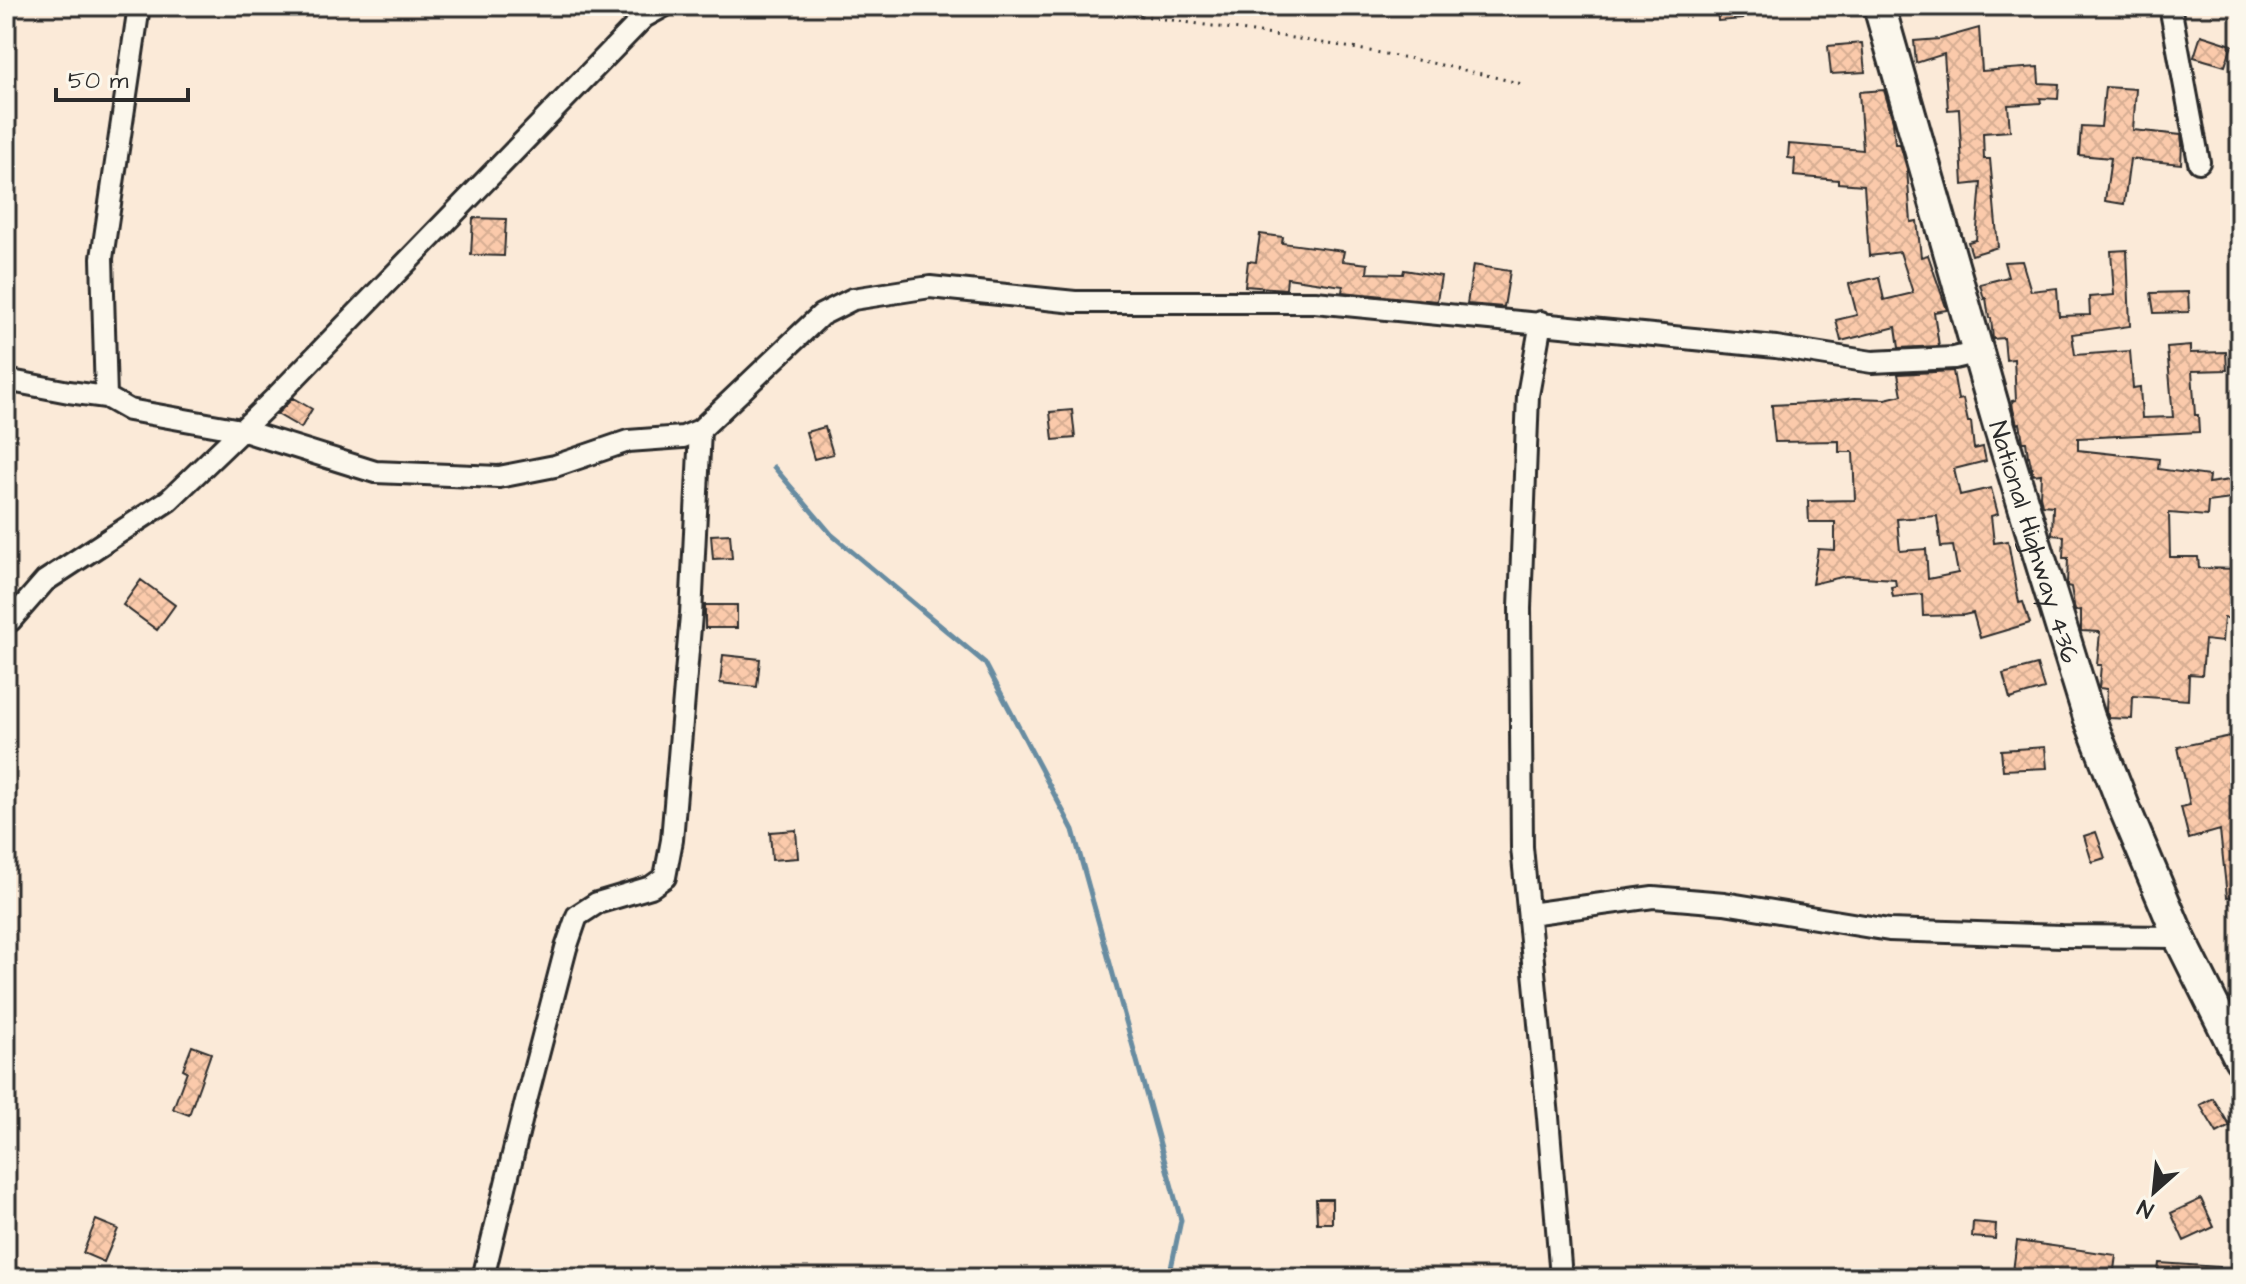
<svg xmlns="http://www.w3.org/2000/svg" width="2246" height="1284" viewBox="0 0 2246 1284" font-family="'Architects Daughter',sans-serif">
  <defs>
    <pattern id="building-cross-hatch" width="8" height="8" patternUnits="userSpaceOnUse" patternTransform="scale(2)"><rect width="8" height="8" fill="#fbcaab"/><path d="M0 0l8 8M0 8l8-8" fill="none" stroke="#d7ae93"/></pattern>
  </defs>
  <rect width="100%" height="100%" fill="#fbead8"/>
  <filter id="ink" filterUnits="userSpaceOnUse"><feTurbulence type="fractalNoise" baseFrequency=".0125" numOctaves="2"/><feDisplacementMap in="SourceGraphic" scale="16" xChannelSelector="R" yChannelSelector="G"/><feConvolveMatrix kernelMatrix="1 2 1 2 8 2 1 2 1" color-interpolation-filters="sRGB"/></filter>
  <g filter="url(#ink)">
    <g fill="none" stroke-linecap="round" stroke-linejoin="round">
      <!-- stream -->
      <path stroke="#678ca1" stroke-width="5" d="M 774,467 L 832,535 L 985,663 L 1073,830 L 1181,1220 L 1169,1278"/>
    </g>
    <!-- building -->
    <path fill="url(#building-cross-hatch)" stroke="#2b2b2b" stroke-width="2" fill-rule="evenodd" d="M 1717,6 L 1742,6 L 1743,19 L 1718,21 Z
      M 1979,28 L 1982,71 L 2038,67 L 2039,83 L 2059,84 L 2058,99 L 2040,98 L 2041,103 L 2008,105 L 2010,131 L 1983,133 L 1984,159 L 1990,159 L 1998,247 L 1972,255 L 1968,242 L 1976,240 L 1981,183 L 1963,185 L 1959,109 L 1948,110 L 1944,54 L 1916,63 L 1914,41 L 1940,39 Z
      M 2201,35 L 2232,45 L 2225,66 L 2194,57 Z
      M 1862,43 L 1865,72 L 1831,74 L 1828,46 Z
      M 2105,87 L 2136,89 L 2133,130 L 2181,135 L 2182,144 L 2181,164 L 2130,159 L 2124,204 L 2105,201 L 2111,158 L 2079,155 L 2081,126 L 2101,127 Z
      M 1884,90 L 1893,121 L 1895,144 L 1900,144 L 1907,169 L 1911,222 L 1917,221 L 1921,257 L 1928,255 L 1947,310 L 1934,312 L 1939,346 L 1899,348 L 1896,327 L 1841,341 L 1836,320 L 1857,315 L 1849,284 L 1879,277 L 1884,300 L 1913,293 L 1900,252 L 1869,256 L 1864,185 L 1838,183 L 1838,180 L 1794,176 L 1795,159 L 1788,158 L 1789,144 L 1863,150 L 1859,92 Z
      M 473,218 L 506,219 L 504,256 L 471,255 Z
      M 1260,234 L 1283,237 L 1282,243 L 1344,251 L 1342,261 L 1368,264 L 1367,273 L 1403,274 L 1404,270 L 1441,276 L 1437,301 L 1342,292 L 1343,286 L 1287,278 L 1286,289 L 1245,286 L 1248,261 L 1256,262 Z
      M 2127,250 L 2130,326 L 2072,334 L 2075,355 L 2130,351 L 2133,388 L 2140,387 L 2142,418 L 2173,417 L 2167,348 L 2190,346 L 2190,353 L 2226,352 L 2227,370 L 2192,371 L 2195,415 L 2198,415 L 2199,432 L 2078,438 L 2078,450 L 2159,459 L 2158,469 L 2209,476 L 2208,483 L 2230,480 L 2232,499 L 2208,502 L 2207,516 L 2169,513 L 2170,557 L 2198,557 L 2199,568 L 2240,569 L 2240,619 L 2224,618 L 2222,642 L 2205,640 L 2202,675 L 2189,674 L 2188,700 L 2133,696 L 2132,719 L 2109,718 L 2106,711 L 2107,689 L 2099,688 L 2101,665 L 2097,665 L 2100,632 L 2081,631 L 2081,610 L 2075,611 L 2071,587 L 2067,586 L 2067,584 L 2068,558 L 2063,558 L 2064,536 L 2052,535 L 2053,506 L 2042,505 L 2040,496 L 2041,474 L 2033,475 L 2029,456 L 2028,456 L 2026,442 L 2023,442 L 2020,423 L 2017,424 L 2013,409 L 2012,401 L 2016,400 L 2014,359 L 2006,360 L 2004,338 L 1993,339 L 1991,318 L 1989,318 L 1986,298 L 1984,299 L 1980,284 L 2008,277 L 2004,262 L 2022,261 L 2031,291 L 2057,288 L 2059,316 L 2090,315 L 2089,297 L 2114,295 L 2111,251 Z
      M 1473,265 L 1510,271 L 1504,307 L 1467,304 Z
      M 2188,292 L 2189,312 L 2154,313 L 2151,293 Z
      M 1953,371 L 1958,400 L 1963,399 L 1968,422 L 1971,422 L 1974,449 L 1983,447 L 1986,461 L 1954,469 L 1960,495 L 1991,488 L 1998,514 L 1991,516 L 1994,543 L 2008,541 L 2019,603 L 2023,602 L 2030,623 L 1980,638 L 1973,613 L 1964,615 L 1923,616 L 1922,594 L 1893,597 L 1891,587 L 1896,586 L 1895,579 L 1846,576 L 1812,584 L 1818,549 L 1835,550 L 1835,522 L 1809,522 L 1808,501 L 1855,500 L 1853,452 L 1839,452 L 1839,441 L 1775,442 L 1773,424 L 1772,405 L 1830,402 L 1830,401 L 1855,398 L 1885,399 L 1902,395 L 1898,374 ZM 1937,516 L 1941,547 L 1953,546 L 1958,573 L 1928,579 L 1926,549 L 1900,551 L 1897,519 Z
      M 293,398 L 312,409 L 301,428 L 277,414 Z
      M 1072,410 L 1075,438 L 1053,440 L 1050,412 Z
      M 825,427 L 833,454 L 814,459 L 806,432 Z
      M 730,534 L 732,558 L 713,559 L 711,535 Z
      M 141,580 L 175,605 L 157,630 L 123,605 Z
      M 705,605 L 737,605 L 737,628 L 705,628 Z
      M 723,655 L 760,659 L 757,687 L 720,683 Z
      M 2037,665 L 2044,689 L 2010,699 L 2003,674 Z
      M 2240,734 L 2240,895 L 2227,897 L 2220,830 L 2189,839 L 2181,807 L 2190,805 L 2178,747 Z
      M 2045,747 L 2047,768 L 2003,770 L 2001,750 Z
      M 796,830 L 798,858 L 772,860 L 770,832 Z
      M 2096,832 L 2105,858 L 2092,862 L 2084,836 Z
      M 192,1046 L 211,1053 L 189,1115 L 173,1109 L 187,1071 L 183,1069 Z
      M 2213,1098 L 2230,1126 L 2217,1133 L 2200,1105 Z
      M 1316,1199 L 1332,1199 L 1332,1223 L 1317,1223 Z
      M 2201,1199 L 2214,1227 L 2184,1241 L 2171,1213 Z
      M 96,1220 L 118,1229 L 104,1262 L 83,1253 Z
      M 1973,1222 L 1996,1224 L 1995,1239 L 1972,1237 Z
      M 2017,1241 L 2116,1255 L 2113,1278 L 2066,1278 L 2013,1271 Z
      M 2159,1263 L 2219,1267 L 2219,1278 L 2157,1278 Z"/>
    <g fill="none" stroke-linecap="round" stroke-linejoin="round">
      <!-- minor casing -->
      <g stroke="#2b2b2b" stroke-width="26">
        <path id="minor" d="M 139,6 L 102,258 L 106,397 L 129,410 L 241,430 L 375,472 L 499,477 L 555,466 L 628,441 L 683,437 L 700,430 L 821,315 L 853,299 L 930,287 L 1075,302 L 1315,302 L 1776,347 L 1872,362 L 1954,358 L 1979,352
          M 2170,6 L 2199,162
          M 1541,322 L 1528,395 L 1520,608 L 1522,847 L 1548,1117 L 1561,1278
          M 6,380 L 69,392 L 106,397
          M 6,623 L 11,620 L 45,581 L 169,500 L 276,397 L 644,17 L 664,6
          M 1529,914 L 1653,897 L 1724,903 L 1889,930 L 2062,936 L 2179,937
          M 483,1278 L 525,1105 L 566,948 L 577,916 L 597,903 L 651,887 L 665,877 L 672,840 L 691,615 L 700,430"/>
      </g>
      <!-- primary casing -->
      <g stroke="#2b2b2b" stroke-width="36">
        <g id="primary">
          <path id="s1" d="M 1879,6 L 1999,426 L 2089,717 L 2124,807 L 2179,937 L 2240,1059"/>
        </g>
      </g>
      <!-- path -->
      <path stroke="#2b2b2b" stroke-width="3" stroke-dasharray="2 6" stroke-linecap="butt" d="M 1077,6 C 1226,29 1376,46 1522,84"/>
      <!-- minor -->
      <use href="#minor" stroke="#fbf7ec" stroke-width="20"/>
      <!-- primary -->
      <use href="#primary" stroke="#fbf7ec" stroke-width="30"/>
    </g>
  </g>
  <g text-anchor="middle" stroke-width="6" stroke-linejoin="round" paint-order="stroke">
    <!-- street labels -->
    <g font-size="26" fill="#2b2b2b" stroke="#fbf7ec">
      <text dy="9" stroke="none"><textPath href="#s1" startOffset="558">National Highway 436</textPath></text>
    </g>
  </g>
  <!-- margin -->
  <rect width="2246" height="1284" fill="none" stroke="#fbf7ec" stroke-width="32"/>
  <rect x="16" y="16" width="2214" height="1252" fill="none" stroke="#2b2b2b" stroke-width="3" filter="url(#ink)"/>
  <!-- north arrow -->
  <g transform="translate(2154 1192) rotate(207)" stroke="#fbf7ec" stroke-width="6" paint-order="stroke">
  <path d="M0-6L14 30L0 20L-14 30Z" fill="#2b2b2b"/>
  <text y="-12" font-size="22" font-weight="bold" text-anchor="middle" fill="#2b2b2b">N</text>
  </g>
  <!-- scale -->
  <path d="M56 88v12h132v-12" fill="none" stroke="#2b2b2b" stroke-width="4"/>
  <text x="68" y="88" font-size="24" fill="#2b2b2b" stroke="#fbf7ec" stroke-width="6" paint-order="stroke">50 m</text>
</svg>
